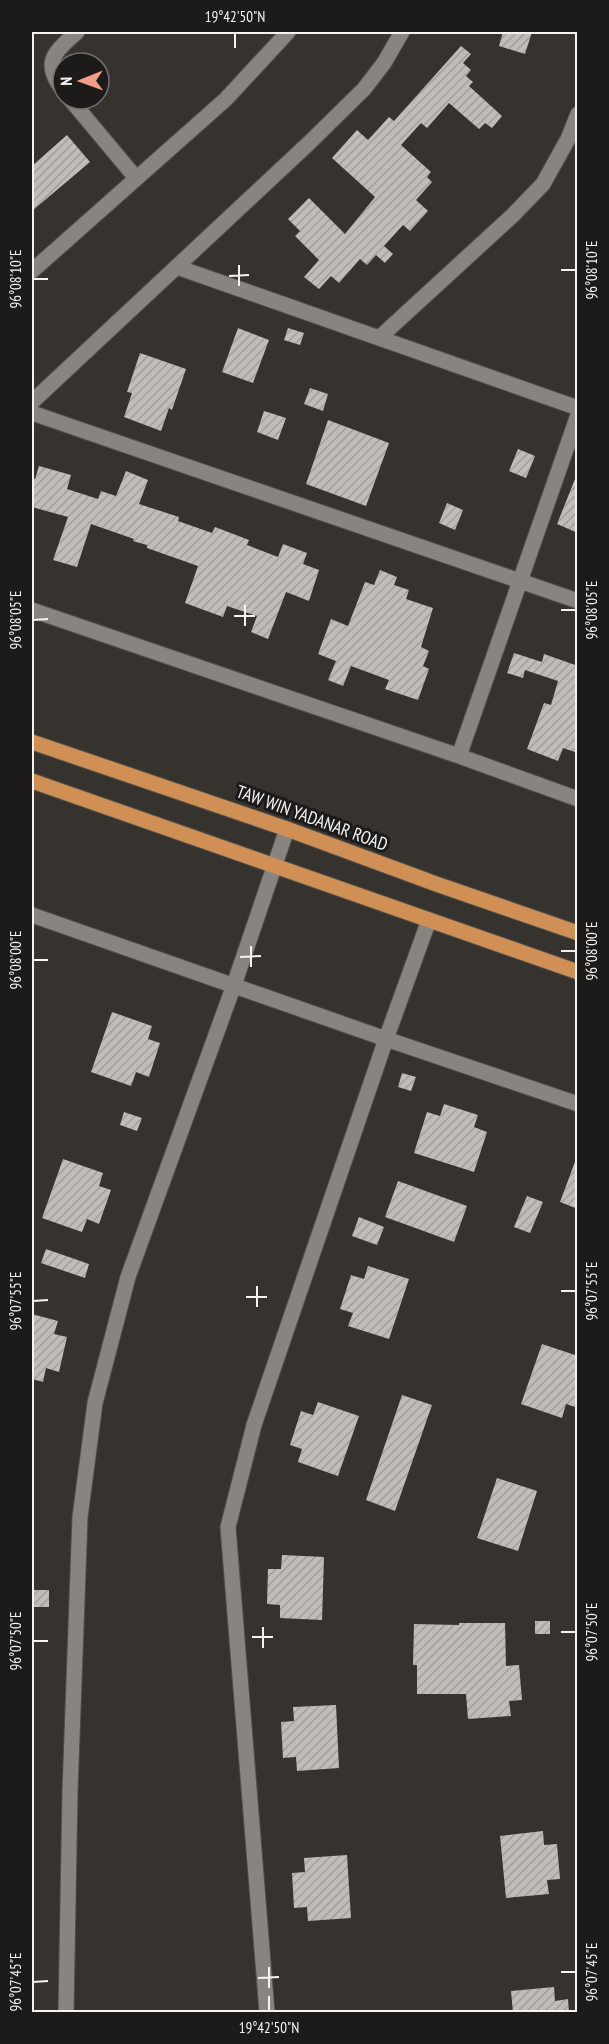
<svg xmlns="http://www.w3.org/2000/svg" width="609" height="2044" viewBox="0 0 609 2044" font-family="'PT Sans Narrow',sans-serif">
  <defs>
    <pattern id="building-hatch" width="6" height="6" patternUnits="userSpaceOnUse" patternTransform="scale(1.5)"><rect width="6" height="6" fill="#c0bcb7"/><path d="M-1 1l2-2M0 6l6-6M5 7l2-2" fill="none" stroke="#a29f9b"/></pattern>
  </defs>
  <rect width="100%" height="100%" fill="#36332f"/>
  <!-- building -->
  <path fill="url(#building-hatch)" d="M 503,32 L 532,32 L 525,54 L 499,46 Z
    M 461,46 L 471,54 L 463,63 L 471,70 L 466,76 L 473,82 L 469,86 L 502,116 L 492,128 L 485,123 L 479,129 L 449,103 L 427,128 L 421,123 L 401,145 L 431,172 L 427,177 L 432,182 L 416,200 L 428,211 L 410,231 L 403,225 L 384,246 L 393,254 L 385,263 L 376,255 L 367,265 L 360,259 L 339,283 L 331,276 L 319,289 L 304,277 L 319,260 L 295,236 L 300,231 L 288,219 L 309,198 L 345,234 L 375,197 L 332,158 L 357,130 L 368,140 L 389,117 L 394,121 Z
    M 67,135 L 90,162 L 32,211 L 32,166 Z
    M 238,328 L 269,340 L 253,383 L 222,372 Z
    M 288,328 L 304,333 L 300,345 L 284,340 Z
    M 140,353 L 186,369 L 172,410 L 169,408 L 161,431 L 124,417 L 132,393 L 127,392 Z
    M 310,388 L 328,394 L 323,411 L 304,404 Z
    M 264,411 L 286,418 L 278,440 L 257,432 Z
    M 328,420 L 389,443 L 366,506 L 306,484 Z
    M 518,449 L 535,456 L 526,478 L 509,471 Z
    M 39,466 L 71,475 L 67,489 L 98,499 L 101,491 L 116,496 L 126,471 L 148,480 L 139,504 L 179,517 L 178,521 L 212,533 L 215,527 L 249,540 L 247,545 L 278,557 L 283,544 L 307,553 L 303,564 L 319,570 L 309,601 L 286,592 L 268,639 L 251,632 L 257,616 L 227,606 L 223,617 L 185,603 L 198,566 L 147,548 L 147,545 L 133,541 L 134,539 L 91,524 L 77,567 L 53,560 L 68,517 L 32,507 L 32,478 L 35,479 Z
    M 577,474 L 578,474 L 578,533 L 557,524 Z
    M 447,503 L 463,510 L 455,530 L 439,523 Z
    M 380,570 L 397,577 L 394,585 L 409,590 L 406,599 L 433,608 L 421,647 L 429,651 L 423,666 L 429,669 L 418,700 L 385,689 L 389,680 L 351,666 L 343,686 L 328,680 L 336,661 L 318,654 L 331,619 L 348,626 L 365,582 L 374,585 Z
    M 514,653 L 542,662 L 544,654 L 578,666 L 578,753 L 563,748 L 558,761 L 527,749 L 544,703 L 551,705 L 558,681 L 525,670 L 523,678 L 507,673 Z
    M 112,1012 L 152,1026 L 148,1039 L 160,1043 L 149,1077 L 136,1072 L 131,1086 L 91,1072 Z
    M 402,1073 L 416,1077 L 411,1091 L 398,1087 Z
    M 444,1104 L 478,1115 L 474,1127 L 487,1132 L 474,1172 L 414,1153 L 427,1112 L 440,1116 Z
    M 124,1112 L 142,1118 L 137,1131 L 120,1125 Z
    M 63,1159 L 103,1173 L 99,1186 L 111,1190 L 99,1224 L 87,1219 L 82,1232 L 42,1218 Z
    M 576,1159 L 578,1159 L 578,1209 L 560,1202 Z
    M 398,1181 L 467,1206 L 454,1242 L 385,1217 Z
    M 527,1196 L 543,1202 L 530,1233 L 514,1227 Z
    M 359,1217 L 384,1227 L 377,1245 L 352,1236 Z
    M 46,1249 L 89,1264 L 85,1278 L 41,1263 Z
    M 368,1266 L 409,1279 L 389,1339 L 348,1326 L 353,1313 L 340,1309 L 351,1275 L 364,1279 Z
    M 32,1314 L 58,1321 L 54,1334 L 67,1337 L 59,1372 L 46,1368 L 43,1382 L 32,1379 Z
    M 542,1344 L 578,1356 L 578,1408 L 566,1404 L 562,1418 L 521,1404 Z
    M 402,1395 L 432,1405 L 395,1511 L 366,1500 Z
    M 318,1402 L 359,1416 L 338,1476 L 298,1462 L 302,1449 L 290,1445 L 301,1411 L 313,1415 Z
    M 497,1478 L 537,1491 L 518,1551 L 477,1538 Z
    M 282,1555 L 324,1557 L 322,1620 L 280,1618 L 280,1605 L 267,1604 L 268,1569 L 281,1569 Z
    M 34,1590 L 49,1590 L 49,1607 L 34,1607 Z
    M 535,1621 L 550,1621 L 550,1634 L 535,1634 Z
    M 459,1623 L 505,1623 L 506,1666 L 519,1665 L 522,1700 L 509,1701 L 511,1716 L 468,1719 L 466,1694 L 417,1694 L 417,1665 L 413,1665 L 414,1624 L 459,1625 Z
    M 336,1705 L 339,1768 L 297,1771 L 296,1757 L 283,1758 L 281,1722 L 294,1721 L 293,1707 Z
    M 543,1831 L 544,1845 L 557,1844 L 560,1879 L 547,1880 L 549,1894 L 506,1898 L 500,1836 Z
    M 347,1855 L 351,1918 L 308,1921 L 307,1907 L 294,1908 L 292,1873 L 305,1872 L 304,1858 Z
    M 554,1987 L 555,2001 L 568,1999 L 569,2013 L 513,2013 L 511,1991 Z"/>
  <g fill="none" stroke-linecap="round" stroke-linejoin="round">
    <!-- minor casing -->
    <g stroke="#514f4b" stroke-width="17">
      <path id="minor" d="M 63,90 C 41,62 55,52 77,32
        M 70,99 L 136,178
        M 177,267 L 578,408
        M 32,271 L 226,99 L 288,32
        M 379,338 L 512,216 L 543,184 L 568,139 L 578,114
        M 32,402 L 309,143 L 364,89 L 384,63 L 402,32
        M 32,413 L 578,601
        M 32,610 L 459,756 L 578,799
        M 459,756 L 578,415
        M 32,915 L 386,1039 L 578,1104
        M 66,2012 L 70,1791 L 80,1517 L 95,1403 L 128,1277 L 234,985 L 287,829
        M 267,2012 L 228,1527 L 254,1425 L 386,1039 L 429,920"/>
    </g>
    <!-- major casing -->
    <g stroke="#514f4b" stroke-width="17">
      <path id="major" d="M 32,742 L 287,829 L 439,885 L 578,933
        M 32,781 L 578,972"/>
    </g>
    <!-- minor -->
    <use href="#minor" stroke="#888580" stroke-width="15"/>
    <!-- major -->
    <use href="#major" stroke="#cf8f55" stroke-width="15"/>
  </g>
  <!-- ticks -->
  <path fill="none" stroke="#f5f3f0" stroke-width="2" d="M 235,33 L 235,48M 239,265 L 239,286M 561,270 L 576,270M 229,276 L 249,275M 33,279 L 48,279M 245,605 L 245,626M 561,610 L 576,610M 234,616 L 255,616M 33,620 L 48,619M 251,946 L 251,967M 561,951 L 576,951M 240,957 L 261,956M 33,960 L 48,960M 257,1286 L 257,1307M 561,1291 L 576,1291M 246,1297 L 267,1297M 33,1301 L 48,1300M 263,1627 L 263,1648M 561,1632 L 576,1632M 252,1637 L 273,1637M 33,1641 L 48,1641M 269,1967 L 269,1988M 561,1972 L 576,1972M 258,1978 L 279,1977M 33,1982 L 48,1981M 269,1996 L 269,2011"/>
  <g text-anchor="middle" stroke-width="6" stroke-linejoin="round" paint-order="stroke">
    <!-- street labels -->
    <g font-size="18" fill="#f5f3f0" stroke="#1c1b19">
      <text transform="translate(312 818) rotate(20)" y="6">TAW WIN YADANAR ROAD</text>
    </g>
  </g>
  <!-- border -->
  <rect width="609" height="2044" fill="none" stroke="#1c1b19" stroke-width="66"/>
  <!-- north arrow -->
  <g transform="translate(81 81) rotate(269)"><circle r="28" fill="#1c1b19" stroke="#73716f" stroke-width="1.5"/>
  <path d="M0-4.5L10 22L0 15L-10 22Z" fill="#f49d8b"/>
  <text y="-9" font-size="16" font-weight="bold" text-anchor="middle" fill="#f5f3f0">N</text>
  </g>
  <rect x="33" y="33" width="543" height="1978" fill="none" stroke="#f5f3f0" stroke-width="2"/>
  <g font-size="15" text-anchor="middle" fill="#f5f3f0">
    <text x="235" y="22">19°42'50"N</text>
    <text transform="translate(592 270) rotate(-90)" y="5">96°08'10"E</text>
    <text transform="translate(16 279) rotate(-90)" y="5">96°08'10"E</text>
    <text transform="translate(592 610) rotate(-90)" y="5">96°08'05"E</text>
    <text transform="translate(16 620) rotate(-90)" y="5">96°08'05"E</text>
    <text transform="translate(592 951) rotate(-90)" y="5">96°08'00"E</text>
    <text transform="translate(16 960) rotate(-90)" y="5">96°08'00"E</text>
    <text transform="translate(592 1291) rotate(-90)" y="5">96°07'55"E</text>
    <text transform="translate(16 1301) rotate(-90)" y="5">96°07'55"E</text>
    <text transform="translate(592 1632) rotate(-90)" y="5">96°07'50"E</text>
    <text transform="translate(16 1641) rotate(-90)" y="5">96°07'50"E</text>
    <text transform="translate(592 1972) rotate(-90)" y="5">96°07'45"E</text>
    <text transform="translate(16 1982) rotate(-90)" y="5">96°07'45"E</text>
    <text x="269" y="2033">19°42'50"N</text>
  </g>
</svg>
